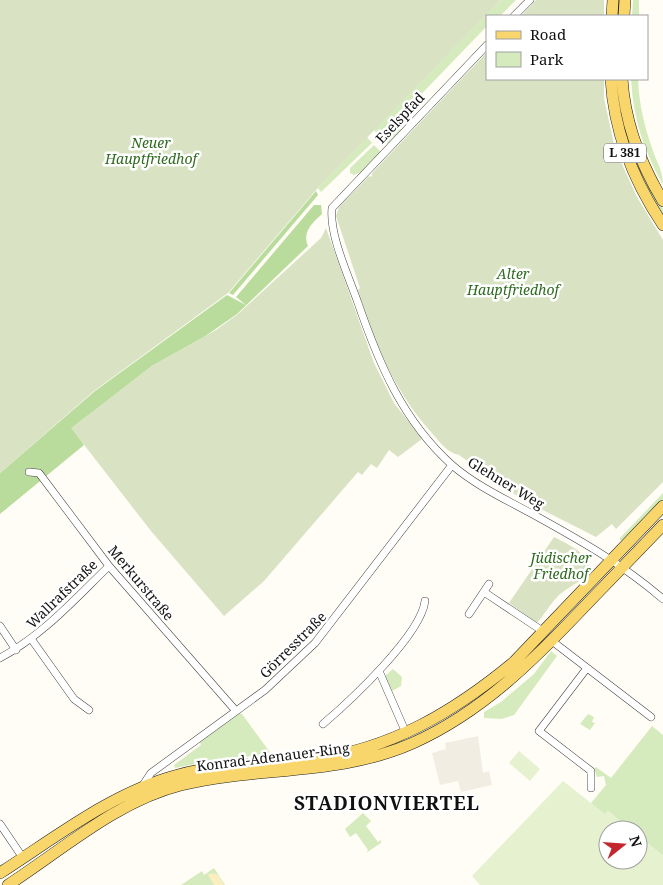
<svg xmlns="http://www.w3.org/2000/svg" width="663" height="885" viewBox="0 0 663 885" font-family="'Noto Serif',serif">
  <rect width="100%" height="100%" fill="#fffdf5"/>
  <!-- green -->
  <path fill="#d5ebbd" d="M 501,0 L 516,0 L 500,16 L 487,16 L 487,26 L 380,137 L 374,130 Z
    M 633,0 L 639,0 L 639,16 L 632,16 Z
    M 619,79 L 650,186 L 663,208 L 663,215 L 635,167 L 620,116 Z
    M 631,79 L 638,79 C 639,103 644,125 652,148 C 656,161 663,170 663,185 C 644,151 633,118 631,79 Z
    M 397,126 L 401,130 L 388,144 L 381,140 Z
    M 367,137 L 372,143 L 321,192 L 318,188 Z
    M 374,145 L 381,152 L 363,171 L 354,175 L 350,173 L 350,168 Z
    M 663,493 L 663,500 L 624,542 L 619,539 Z
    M 551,651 L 557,656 L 514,715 L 502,719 L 484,718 L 484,712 L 501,702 L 534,674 Z
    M 393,669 L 402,677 L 401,686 L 392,691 L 385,676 Z
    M 239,713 L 242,714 L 272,755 L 226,758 L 175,768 L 174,765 L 201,745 L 199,741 Z
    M 588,714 L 594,717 L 592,722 L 595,723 L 590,730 L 580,724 Z
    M 652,726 L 663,735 L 663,856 L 638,835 L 638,830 L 631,830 L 608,811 L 605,815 L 591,803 L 606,785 L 604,776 L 597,777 L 594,769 L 596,767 L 611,778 Z
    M 363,813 L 371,821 L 366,826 L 378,842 L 381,840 L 381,843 L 366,853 L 368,850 L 356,833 L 350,837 L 345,829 Z
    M 214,868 L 225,885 L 181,885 L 202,871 L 204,875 Z"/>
  <!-- forest -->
  <path fill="#b9dc9c" d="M 316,191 L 318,195 L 233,295 L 229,293 Z
    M 314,205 L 321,205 L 322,214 C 312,223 302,232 308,246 L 237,314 L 204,337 L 152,366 L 72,428 L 84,445 L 0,514 L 0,473 L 95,391 L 227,295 L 246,305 L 236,297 Z"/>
  <!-- sand -->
  <path fill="#fbeec1" d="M 212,873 L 218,875 L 224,885 L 214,885 L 208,875 Z"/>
  <!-- cemetery -->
  <path fill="#d9e3c4" d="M 0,0 L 501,0 L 317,189 L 228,293 L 94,391 L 0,473 Z
    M 536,0 L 604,0 L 604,16 L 521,16 Z
    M 487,52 L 487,79 L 604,79 L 604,98 L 615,149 L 637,197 L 663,240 L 663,482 L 616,529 L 612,524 L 596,537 L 523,500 L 459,455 C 447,453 439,441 431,432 C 394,391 374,342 358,290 L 360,288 L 336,216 L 339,207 L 369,176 L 371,177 L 373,172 Z
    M 326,228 L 374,363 L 394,403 L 422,439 L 398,457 L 389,450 L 377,468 L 371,464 L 362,475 L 358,472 L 264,581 L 224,616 L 151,531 L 71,428 L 152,366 L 216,330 L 238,314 L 321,238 Z
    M 554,537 C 568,544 605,561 582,579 C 574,585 566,589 559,595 C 550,604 545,614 537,623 L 509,603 Z"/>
  <!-- pitch -->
  <path fill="#e6f2cf" d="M 519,751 L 540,769 L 530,781 L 509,763 Z
    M 563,781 L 605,814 L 608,811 L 631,830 L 608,830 L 608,860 L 638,860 L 638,835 L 663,856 L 663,885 L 480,885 L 472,876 Z"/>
  <!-- plaza -->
  <path fill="#f1ede2" d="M 478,736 L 483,773 L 489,771 L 492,785 L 461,792 L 458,781 L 440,785 L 432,753 L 446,749 L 445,743 Z"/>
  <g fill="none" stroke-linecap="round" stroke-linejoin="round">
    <!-- minor casing -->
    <g stroke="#444" stroke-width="8">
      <path id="minor" d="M 514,16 L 530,0
        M 487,45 L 332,208 C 329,235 349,277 358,303 C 379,364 403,421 452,465 C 476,486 509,501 536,516 C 583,542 622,564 663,599
        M 29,472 L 39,473 L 109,566 L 236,711
        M 484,592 L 544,632
        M 469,614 L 489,584
        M 0,626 L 16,650
        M 32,640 L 74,699 L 89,710
        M 552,641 L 651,717
        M 0,658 C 43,635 74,600 109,566
        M 587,668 L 539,731 L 591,771 L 591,788
        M 379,671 L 406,733
        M 323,724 C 350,701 421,635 425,601
        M 141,788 L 151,773 L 265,690 L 315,643 L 452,465
        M 0,824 L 23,858"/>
    </g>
    <!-- primary casing -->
    <g stroke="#222" stroke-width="12">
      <path id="primary" d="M 612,16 L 613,0
        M 624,16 L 625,0
        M 611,79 C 614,133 633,180 663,225
        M 622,79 C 625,124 640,163 663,201
        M 0,873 C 56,837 113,792 178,775 C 221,763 269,764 313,759 C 390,750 455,711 514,662 L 663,506
        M 8,885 C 62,850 117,801 181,785 C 259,766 339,776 413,743 C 482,712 534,660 585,606 C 611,579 637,552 663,525"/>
    </g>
    <!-- minor -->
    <use href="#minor" stroke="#fff" stroke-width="7"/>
    <!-- primary -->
    <use href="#primary" stroke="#f9d66b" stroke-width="11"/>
  </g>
  <g text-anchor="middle" stroke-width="5" stroke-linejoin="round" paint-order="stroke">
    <!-- shield labels -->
    <rect fill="#fff" stroke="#585858" stroke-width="1" x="604" y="143.5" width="42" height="19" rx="4"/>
    <g font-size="12" font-weight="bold" fill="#111">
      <text x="625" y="157">L 381</text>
    </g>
    <!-- street labels -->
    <g font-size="14" fill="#111" stroke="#fff">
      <text transform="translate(400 118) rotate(-47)" y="5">Eselspfad</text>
      <text transform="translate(506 483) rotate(31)" y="5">Glehner Weg</text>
      <text transform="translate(141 583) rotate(50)" y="5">Merkurstraße</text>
      <text transform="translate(62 594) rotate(-44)" y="5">Wallrafstraße</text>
      <text transform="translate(293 645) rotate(-45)" y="5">Görresstraße</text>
      <text transform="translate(273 757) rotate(-7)" y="5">Konrad-Adenauer-Ring</text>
    </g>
    <!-- park labels -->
    <g font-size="14" font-style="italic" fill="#2f6b1f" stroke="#fff">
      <text x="151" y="148">Neuer<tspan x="151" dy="16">Hauptfriedhof</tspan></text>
      <text x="513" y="279">Alter<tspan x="513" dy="16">Hauptfriedhof</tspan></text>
      <text x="561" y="563">Jüdischer<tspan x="561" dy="16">Friedhof</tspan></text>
    </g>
    <!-- district labels -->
    <g font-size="19" font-weight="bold" letter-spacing="1" fill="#111" stroke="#fff">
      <text x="387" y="810">STADIONVIERTEL</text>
    </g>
  </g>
  <!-- legend -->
  <rect x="486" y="15" width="162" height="65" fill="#ffffff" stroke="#a0a0a0"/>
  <rect x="496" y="31" width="25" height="8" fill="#f9d66b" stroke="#a0a0a0"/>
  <text x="530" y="40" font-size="15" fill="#111111">Road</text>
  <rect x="496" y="52" width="25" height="15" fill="#d5ebbd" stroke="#a0a0a0"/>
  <text x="530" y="65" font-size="15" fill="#111111">Park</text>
  <!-- north arrow -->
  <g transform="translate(623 845) rotate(73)"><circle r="24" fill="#ffffff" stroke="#a0a0a0"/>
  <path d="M0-4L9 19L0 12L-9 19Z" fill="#c4262e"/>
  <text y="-8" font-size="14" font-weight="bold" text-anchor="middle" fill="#111111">N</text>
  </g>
</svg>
